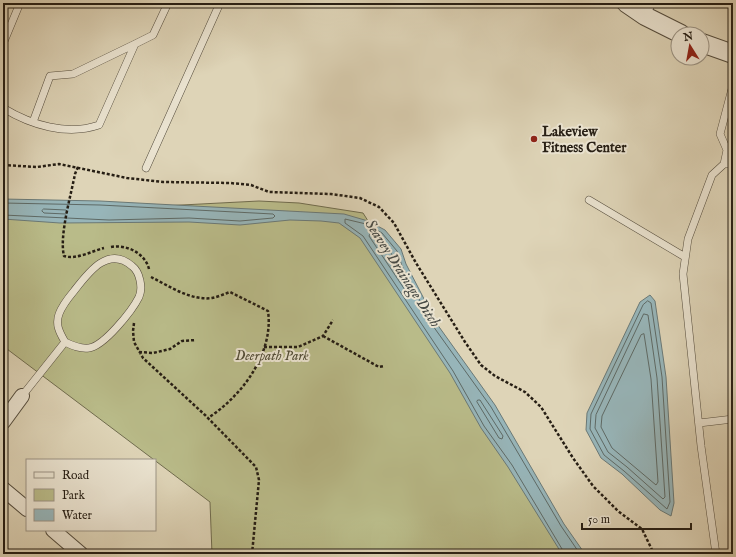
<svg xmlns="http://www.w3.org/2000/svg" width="736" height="557" viewBox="0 0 736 557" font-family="'IM FELL English',serif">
  <rect width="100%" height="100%" fill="#ded4b7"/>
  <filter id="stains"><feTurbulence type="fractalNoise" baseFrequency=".005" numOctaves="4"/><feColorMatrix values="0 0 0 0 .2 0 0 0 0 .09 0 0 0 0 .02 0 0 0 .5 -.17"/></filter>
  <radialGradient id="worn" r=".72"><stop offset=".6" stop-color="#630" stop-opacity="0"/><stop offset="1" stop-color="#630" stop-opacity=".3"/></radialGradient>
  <!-- green -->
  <path fill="#b9bb89" stroke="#706c4e" d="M 259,201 L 299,203 L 363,213 L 580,554 L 212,554 L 210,502 L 3,346 L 3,207 L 143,207 Z"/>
  <!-- water -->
  <path fill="#97b5b9" stroke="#6a7977" d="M 3,199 L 100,201 L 344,214 L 368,221 L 385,230 L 401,249 L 406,264 L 437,324 L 495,405 L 564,524 L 585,554 L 562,554 L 508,467 L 481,428 L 450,373 L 360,238 L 339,223 L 321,221 L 290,220 L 240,225 L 189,222 L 60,223 L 3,219 Z
    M 650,295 L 655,301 L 666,377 L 674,503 L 671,516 L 660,510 L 622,474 L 601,458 L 586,430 L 587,413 L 640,302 Z"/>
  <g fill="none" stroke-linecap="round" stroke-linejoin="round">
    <!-- shore -->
    <path stroke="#5e6a66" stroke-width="1" d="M 3,203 L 100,205 L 273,214 L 275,216 L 273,218 L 240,221 L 189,218 L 109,220 L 3,215
      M 44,209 L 66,210 L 68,212 L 66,214 L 44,213 L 42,211 Z
      M 372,233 C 392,245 398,269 408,289 L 407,291 L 405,290 L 369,236 L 370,234 Z
      M 648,301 L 651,303 L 662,377 L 670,502 L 667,509 L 624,471 L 604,455 L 590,429 L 591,414 L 643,305 Z
      M 644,314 L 648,315 L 657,378 L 665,497 L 663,499 L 627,467 L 608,452 L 595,428 L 596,415 Z
      M 644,334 L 651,379 L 658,482 L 656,485 L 612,448 L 601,427 L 602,416 L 641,335 Z
      M 478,400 L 480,400 L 503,436 L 502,439 L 499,438 L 477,402 Z
      M 565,554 L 512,465 L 484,426 L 453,371 L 363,236 L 345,223 L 345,219 L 366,224 L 382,233 L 397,251 L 402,266 L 433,326 L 491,407 L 561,526 L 580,554"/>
    <!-- service casing -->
    <g stroke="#544c3d" stroke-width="8">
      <path id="service" d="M 646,15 L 652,3
        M 3,44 L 20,3
        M 733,85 L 720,134 L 727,150 L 724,164 L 733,164
        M 3,108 C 31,125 67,136 99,125 L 135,44 L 153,35 L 168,3
        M 33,122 L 50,76 L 73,74 L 135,44
        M 146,168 L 220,3
        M 589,200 L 685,257
        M 22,396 L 65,342 C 60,333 55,325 59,314 C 62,306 69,297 74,291 C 88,273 108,245 132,266 C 140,272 143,288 139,297 C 132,311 104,346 89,348 C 80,349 73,346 65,342
        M 699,423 L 733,419
        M 716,554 L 701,446 L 683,274 L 688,239 L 712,175 L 724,164"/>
    </g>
    <!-- minor casing -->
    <g stroke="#544c3d" stroke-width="16">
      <path id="minor" d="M 3,422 L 22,396
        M 3,489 L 27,509
        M 53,530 L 81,554"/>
    </g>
    <!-- tertiary casing -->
    <g stroke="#544c3d" stroke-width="20">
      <path id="tertiary" d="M 626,3 L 645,16 L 681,34
        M 702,43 L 733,54"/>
    </g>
    <!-- path -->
    <path stroke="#261e14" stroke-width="2.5" stroke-dasharray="3 2" stroke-linecap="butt" d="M 3,165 L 37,167 L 59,164 L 127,178 L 163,182 L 230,183 L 251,185 L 269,192 L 331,194 L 360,198 L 379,207 L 394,223 L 416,263 L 465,342 L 481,365 L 495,376 L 525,392 L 541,407 L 573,458 L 593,486 L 618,511 L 642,529 L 654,554
      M 78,167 L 75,174 C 71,195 59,236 64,256 C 76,260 92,251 104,248
      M 111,247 C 126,244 145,253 149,269
      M 151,277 C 169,286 191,301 212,298 C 218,297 224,294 230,292 L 268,311 C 274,353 242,396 208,418
      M 134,323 L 133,331 L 134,342 L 143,358 L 205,415 L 256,467 L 259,480 L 252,554
      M 323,336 L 379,367 L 384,366
      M 264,347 L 298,347 L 323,336 L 333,320
      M 139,352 L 153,353 L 170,349 L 182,341 L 196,340"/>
    <!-- service -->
    <use href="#service" stroke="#eae3d0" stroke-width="7"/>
    <!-- minor -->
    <use href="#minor" stroke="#eae3d0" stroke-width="14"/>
    <!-- tertiary -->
    <use href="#tertiary" stroke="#eae3d0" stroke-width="18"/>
  </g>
  <!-- markers -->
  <circle fill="#8f2418" stroke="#eae3d0" stroke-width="1.5" cx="534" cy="139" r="4"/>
  <g text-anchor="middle" stroke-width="4" stroke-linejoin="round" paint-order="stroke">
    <!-- poi labels -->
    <g font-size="14" font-weight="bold" fill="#261e14" stroke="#eae3d0" text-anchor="start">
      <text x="542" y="136">Lakeview<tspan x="542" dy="16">Fitness Center</tspan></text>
    </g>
    <!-- park labels -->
    <g font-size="14" font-style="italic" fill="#524d37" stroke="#eae3d0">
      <text x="272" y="360">Deerpath Park</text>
    </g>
    <!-- water labels -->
    <g font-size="15" font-style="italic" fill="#484b46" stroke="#eae3d0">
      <text transform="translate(403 273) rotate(57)" y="5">Seavey Drainage Ditch</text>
    </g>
  </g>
  <!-- margin -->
  <rect width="736" height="557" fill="none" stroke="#ded4b7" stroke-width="16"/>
  <rect x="4" y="4" width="728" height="549" fill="none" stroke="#261e14" stroke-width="2"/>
  <rect x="8" y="8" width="720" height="541" fill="none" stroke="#261e14"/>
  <!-- legend -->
  <rect x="26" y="459" width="130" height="72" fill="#eae3d0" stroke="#9c9485"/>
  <rect x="34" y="472" width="20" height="6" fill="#eae3d0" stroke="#9c9485"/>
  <text x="62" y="479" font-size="12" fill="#261e14">Road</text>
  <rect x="34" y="489" width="20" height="12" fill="#b9bb89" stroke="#9c9485"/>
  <text x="62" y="499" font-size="12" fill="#261e14">Park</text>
  <rect x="34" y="509" width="20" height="12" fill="#97b5b9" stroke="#9c9485"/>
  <text x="62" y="519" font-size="12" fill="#261e14">Water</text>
  <!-- north arrow -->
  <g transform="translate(690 46) rotate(349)"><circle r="19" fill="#eae3d0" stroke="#9c9485"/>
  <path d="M0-3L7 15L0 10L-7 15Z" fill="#8f2418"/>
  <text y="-6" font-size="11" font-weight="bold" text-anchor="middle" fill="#261e14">N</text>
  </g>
  <!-- scale -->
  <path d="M582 523v6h109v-6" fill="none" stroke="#261e14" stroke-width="2"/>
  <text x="588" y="523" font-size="12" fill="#261e14" stroke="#eae3d0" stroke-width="3" paint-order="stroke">50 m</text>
  <rect width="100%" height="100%" filter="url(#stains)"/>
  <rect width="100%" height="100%" fill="url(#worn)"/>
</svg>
